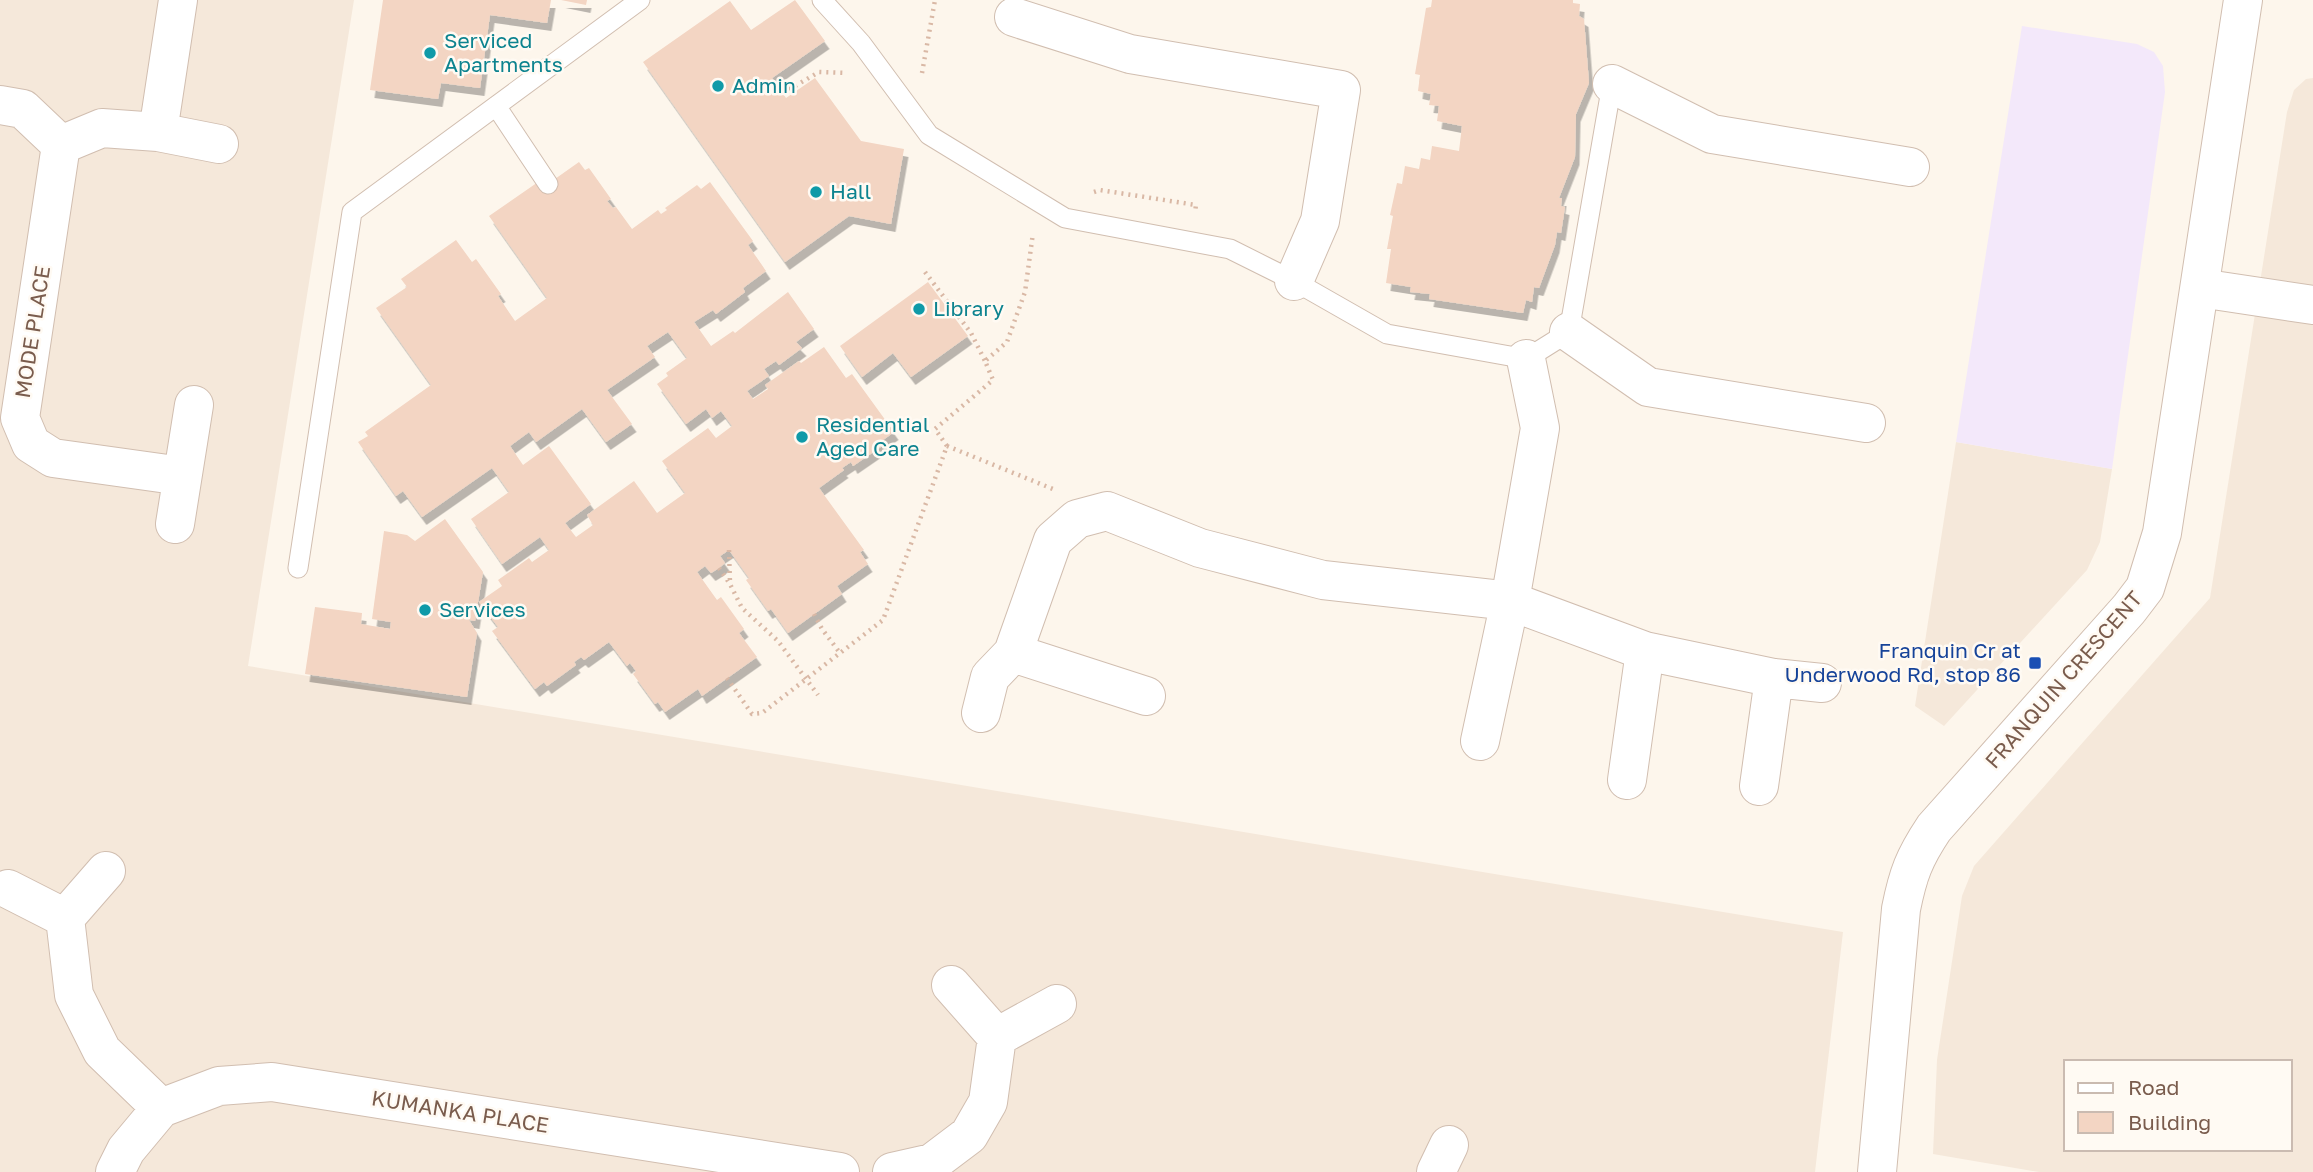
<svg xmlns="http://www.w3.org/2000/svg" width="2313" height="1172" viewBox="0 0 2313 1172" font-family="'Golos Text',sans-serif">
  <defs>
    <filter id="shadow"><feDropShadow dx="4.5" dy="8" stdDeviation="0" flood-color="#0004"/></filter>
  </defs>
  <rect width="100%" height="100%" fill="#fdf6ec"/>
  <!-- residential -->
  <path fill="#f5e8da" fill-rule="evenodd" d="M 0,0 L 354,0 L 248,666 L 1843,932 L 1815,1172 L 0,1172 Z
    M 2313,78 L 2313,1172 L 2039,1172 L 1933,1154 L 1937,1060 L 1962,896 L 1974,866 L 2210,598 L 2287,112 L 2294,90 L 2306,79 ZM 2066,1062 L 2290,1062 L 2290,1149 L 2066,1149 Z
    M 1956,442 L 2112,469 L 2100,542 L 2087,570 L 1944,726 L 1915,706 Z"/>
  <!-- education -->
  <path fill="#f3e8fa" d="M 2022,26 L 2137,44 L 2154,52 L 2163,66 L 2165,92 L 2112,469 L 1956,442 Z"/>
  <!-- building -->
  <path fill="#f3d5c3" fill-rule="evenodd" filter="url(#shadow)" d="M 383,0 L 551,0 L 547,23 L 490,15 L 480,88 L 441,83 L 438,99 L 370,90 Z
    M 561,0 L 587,0 L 586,5 Z
    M 795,0 L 825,41 L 772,78 L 786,98 L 815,78 L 861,141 L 904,149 L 891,224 L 849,216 L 785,262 L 643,62 L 730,1 L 751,30 Z
    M 1432,0 L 1573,0 L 1573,3 L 1580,4 L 1579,16 L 1584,19 L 1589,83 L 1576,114 L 1575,157 L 1559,198 L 1562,198 L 1561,206 L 1565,207 L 1561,233 L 1557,232 L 1555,245 L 1539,288 L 1534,287 L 1532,302 L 1526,300 L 1523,313 L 1429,299 L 1430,294 L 1410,292 L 1411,287 L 1386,283 L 1391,249 L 1387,249 L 1393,216 L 1390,215 L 1397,183 L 1402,184 L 1405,166 L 1419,169 L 1421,158 L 1430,160 L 1432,146 L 1459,151 L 1462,126 L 1437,121 L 1439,106 L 1429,105 L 1431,94 L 1418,91 L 1420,75 L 1415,74 L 1426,8 L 1431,7 Z
    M 579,162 L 585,170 L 589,168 L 611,199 L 607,201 L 613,208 L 616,207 L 632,229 L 658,210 L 661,214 L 667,210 L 665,208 L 697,185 L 701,189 L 710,182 L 753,241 L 748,245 L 766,271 L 743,288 L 745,292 L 716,314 L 713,310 L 694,322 L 711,346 L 733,331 L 735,333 L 788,292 L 814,329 L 796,342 L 802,348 L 779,365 L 776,361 L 764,369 L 769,376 L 747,391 L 753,399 L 768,389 L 765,385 L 799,361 L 801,363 L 824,347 L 846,378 L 852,374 L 894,432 L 883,440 L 885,444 L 853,466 L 851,462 L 842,468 L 844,470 L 819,488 L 864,550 L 860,552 L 868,564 L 837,586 L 842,594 L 788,633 L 771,609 L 768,611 L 746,580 L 749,578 L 729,550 L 720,556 L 725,563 L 719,568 L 711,573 L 705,566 L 697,572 L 717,600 L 721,597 L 744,629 L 739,633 L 757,657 L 702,696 L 698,689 L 665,712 L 658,702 L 655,704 L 633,674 L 636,671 L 630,663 L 627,666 L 609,642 L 584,660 L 581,657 L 574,662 L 576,665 L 547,686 L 544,682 L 535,689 L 492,631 L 498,627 L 479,602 L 502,586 L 498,580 L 529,558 L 532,562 L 549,550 L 540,537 L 502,564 L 471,519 L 509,492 L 492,468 L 422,517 L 403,491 L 396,496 L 358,442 L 368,436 L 365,432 L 431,385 L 376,308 L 407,287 L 401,279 L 456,240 L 472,262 L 476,259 L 501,294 L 498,296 L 515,321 L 547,298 L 489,216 L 541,180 L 545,186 ZM 668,332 L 687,358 L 666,373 L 668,376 L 657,384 L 686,424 L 706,409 L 712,418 L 721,411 L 732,426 L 716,438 L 708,428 L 662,461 L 685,493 L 657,513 L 634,481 L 587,515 L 593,525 L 576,537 L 565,523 L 591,504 L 549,446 L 523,465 L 510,446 L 529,432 L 536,442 L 582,409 L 606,442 L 632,424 L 607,390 L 655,357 L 647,346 Z
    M 928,282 L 968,336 L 911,377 L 893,353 L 862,377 L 840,346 Z
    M 445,519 L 483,572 L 475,621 L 469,620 L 477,633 L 467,697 L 305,674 L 315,607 L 362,613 L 361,624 L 390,629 L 391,622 L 372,619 L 384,531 L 407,535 L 415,541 Z"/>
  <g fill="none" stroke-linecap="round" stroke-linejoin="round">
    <!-- service casing -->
    <g stroke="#d1beb0" stroke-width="21">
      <path id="service" d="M 822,0 L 861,43 L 929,135 L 1065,218 L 1230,249 L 1294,281 L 1387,334 L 1526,359 L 1569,332 L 1612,84
        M 496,106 L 548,184
        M 298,568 L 352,212 L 640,0"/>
    </g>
    <!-- minor casing -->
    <g stroke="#d1beb0" stroke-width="40">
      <path id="minor" d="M 1014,17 L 1130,54 L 1341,90 L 1320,221 L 1294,281
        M 1612,84 L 1712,134 L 1910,167
        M 0,105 L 23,109 L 61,145 L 102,128 L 158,132 L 219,144
        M 158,132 L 178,0
        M 61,145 L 20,418 L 31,444 L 53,458 L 182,476
        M 2200,288 L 2313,305
        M 1569,332 L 1648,387 L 1866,423
        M 175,524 L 194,405
        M 1013,653 L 1146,696
        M 981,713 L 990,677 L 1013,653 L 1053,540 L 1077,519 L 1107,511 L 1200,548 L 1323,580 L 1510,601 L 1645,651 L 1774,678 L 1822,683
        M 1480,741 L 1510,601 L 1540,428 L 1526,359
        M 1627,780 L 1645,651
        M 1759,786 L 1774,678
        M 8,889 L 65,918 L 106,871
        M 65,918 L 74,995 L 102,1051 L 161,1108
        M 951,985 L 997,1037 L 1057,1004
        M 115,1172 L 126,1150 L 161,1108 L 219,1086 L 272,1082 L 840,1172
        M 892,1172 L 932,1163 L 969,1135 L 988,1102 L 997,1037
        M 1436,1172 L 1449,1145
        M 1877,1172 L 1901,909 C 1908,874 1914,858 1934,828 L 2129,609 L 2145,588 L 2162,533 L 2243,0"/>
    </g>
    <!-- path -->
    <path stroke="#d9b8a5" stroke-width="4.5" stroke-dasharray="2 5" stroke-linecap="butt" d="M 922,73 L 935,0
      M 783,93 L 819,72 L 846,73
      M 1094,192 L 1100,190 L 1196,205 L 1195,212
      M 925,272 L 971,333 L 985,361
      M 947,446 L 1053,489
      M 729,550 L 730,583
      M 719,568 L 730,584 L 742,608 L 778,641 L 818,695
      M 814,614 L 822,629 L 840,653
      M 727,678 L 752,714 L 762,713 L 883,620 L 947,446 L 935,429 L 993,380 L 985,361 L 1007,342 L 1025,292 L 1033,233"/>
    <!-- service -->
    <use href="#service" stroke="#fff" stroke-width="19"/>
    <!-- minor -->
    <use href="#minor" stroke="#fff" stroke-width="38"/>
  </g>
  <!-- markers -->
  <g fill="#0f9aa8" stroke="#fffaf3" stroke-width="2.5">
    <circle cx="430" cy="53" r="7"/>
    <circle cx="718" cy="86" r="7"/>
    <circle cx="816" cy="192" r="7"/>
    <circle cx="919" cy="309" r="7"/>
    <circle cx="802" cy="437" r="7"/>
    <circle cx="425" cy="610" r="7"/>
  </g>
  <rect fill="#1a4fb4" stroke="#fffaf3" stroke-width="2.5" x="2028" y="656" width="14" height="14" rx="3.5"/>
  <g text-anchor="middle" stroke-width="5" stroke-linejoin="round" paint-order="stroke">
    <!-- culture labels -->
    <g font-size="21" fill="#0d838f" stroke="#fffaf3" text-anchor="start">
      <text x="444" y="48">Serviced<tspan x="444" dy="24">Apartments</tspan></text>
      <text x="732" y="93">Admin</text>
      <text x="830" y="199">Hall</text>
      <text x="933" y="316">Library</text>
      <text x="816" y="432">Residential<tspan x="816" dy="24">Aged Care</tspan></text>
      <text x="439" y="617">Services</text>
    </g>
    <!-- street labels -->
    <g font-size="21" fill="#7a5c4d" stroke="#fffaf3">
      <text transform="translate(33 332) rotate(-81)" y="7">MODE PLACE</text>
      <text transform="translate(2064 680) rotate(-49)" y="7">FRANQUIN CRESCENT</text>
      <text transform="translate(460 1112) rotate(9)" y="7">KUMANKA PLACE</text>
    </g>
    <!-- transit labels -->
    <g font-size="21" fill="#164399" stroke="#fffaf3" text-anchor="end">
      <text x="2021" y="658">Franquin Cr at<tspan x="2021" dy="24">Underwood Rd, stop 86</tspan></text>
    </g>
  </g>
  <!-- legend -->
  <rect x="2064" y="1060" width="228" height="91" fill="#fffaf3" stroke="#cabbb1" stroke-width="2"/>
  <rect x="2078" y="1083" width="35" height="10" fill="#ffffff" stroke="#cabbb1" stroke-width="2"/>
  <text x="2128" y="1095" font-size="21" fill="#7a5c4d">Road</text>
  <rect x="2078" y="1112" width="35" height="21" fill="#f3d5c3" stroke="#cabbb1" stroke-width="2"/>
  <text x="2128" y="1130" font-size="21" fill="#7a5c4d">Building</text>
</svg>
